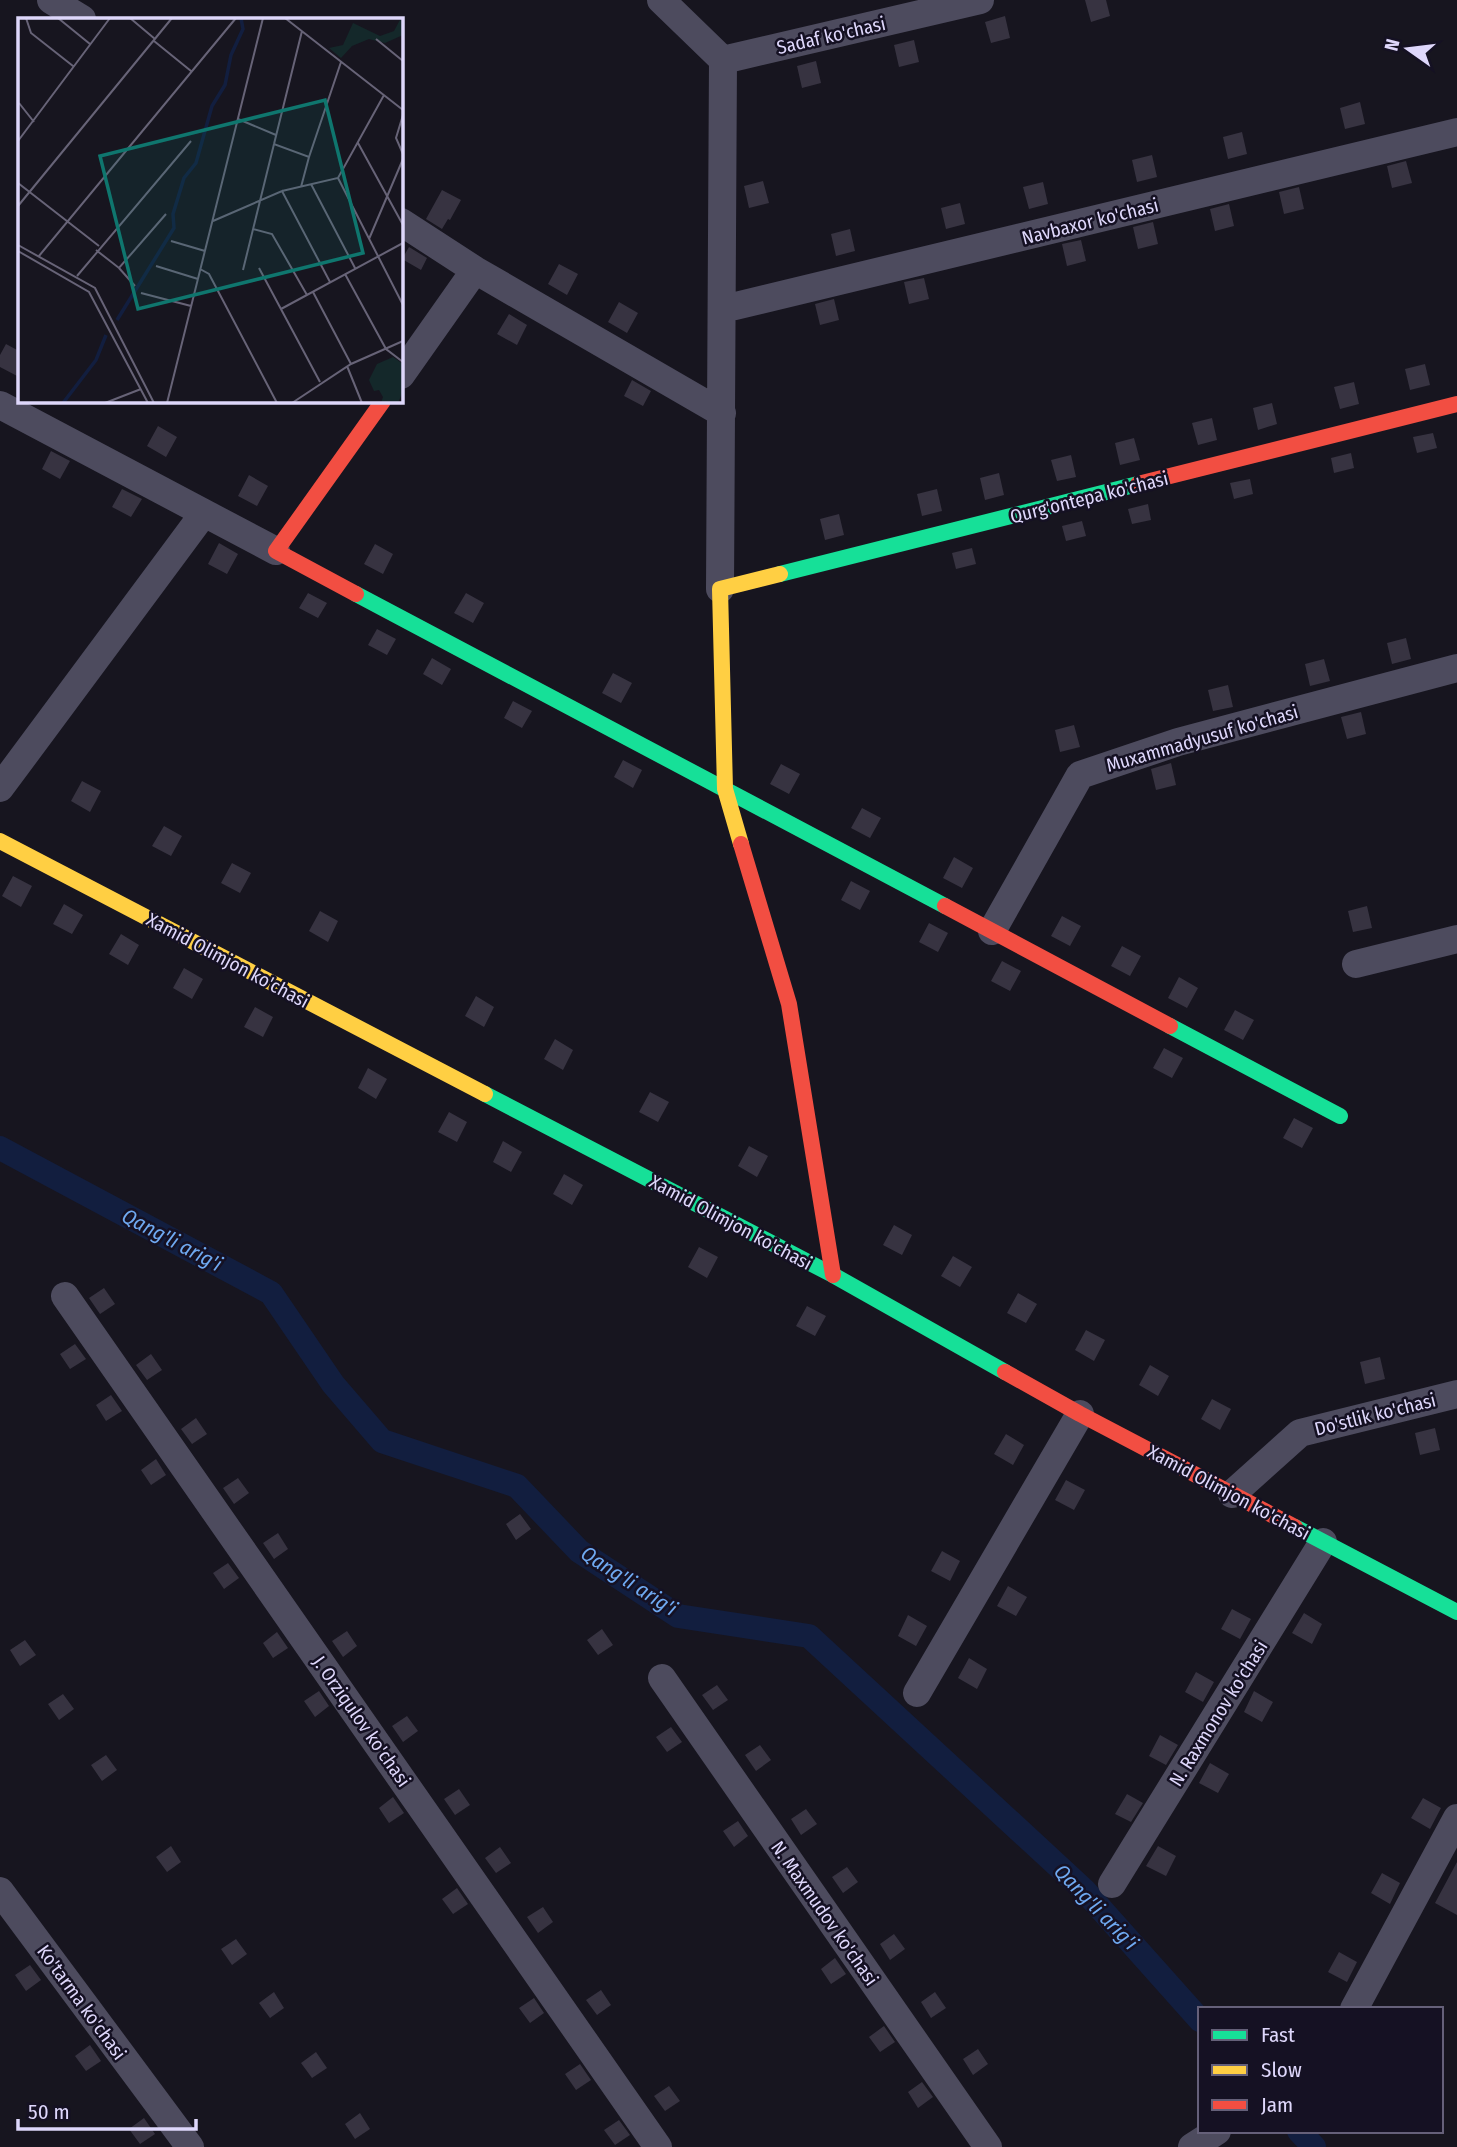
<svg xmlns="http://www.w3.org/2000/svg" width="1457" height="2147" viewBox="0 0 1457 2147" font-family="'Fira Sans Condensed',sans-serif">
  <rect width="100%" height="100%" fill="#17151f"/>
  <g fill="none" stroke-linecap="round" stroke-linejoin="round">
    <!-- canal -->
    <path stroke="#121e3f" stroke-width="24" d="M 0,1148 L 271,1293 L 333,1384 L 382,1441 L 517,1486 L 579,1551 L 678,1616 L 809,1636 L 1084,1890 L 1200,2020
      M 1299,2131 L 1314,2147"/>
  </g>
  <!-- building -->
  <path fill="#373341" d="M 1085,0 L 1106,0 L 1110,16 L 1091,22 Z
    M 1005,16 L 1010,38 L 991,43 L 985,22 Z
    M 914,40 L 919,62 L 899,67 L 894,45 Z
    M 816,61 L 821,83 L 802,88 L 797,66 Z
    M 1360,102 L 1365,124 L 1345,129 L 1340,108 Z
    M 1242,132 L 1247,154 L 1228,159 L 1223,137 Z
    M 1152,155 L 1157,177 L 1137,182 L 1132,160 Z
    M 1406,161 L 1412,183 L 1392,188 L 1387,166 Z
    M 763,181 L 769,203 L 749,208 L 744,186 Z
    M 1043,182 L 1048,204 L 1029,209 L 1023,187 Z
    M 1299,187 L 1304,209 L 1284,214 L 1279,192 Z
    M 442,190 L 461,200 L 450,220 L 448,219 L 442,229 L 426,219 Z
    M 960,203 L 965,224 L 946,229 L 941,208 Z
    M 1229,204 L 1234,226 L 1215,231 L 1210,209 Z
    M 1153,222 L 1158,244 L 1138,249 L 1133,227 Z
    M 850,229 L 855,251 L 836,256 L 831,234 Z
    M 1081,240 L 1086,261 L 1067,266 L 1062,244 Z
    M 409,247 L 427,258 L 421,270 L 402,259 Z
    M 559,264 L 578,274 L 567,295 L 548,284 Z
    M 924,278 L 929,299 L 909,304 L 904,282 Z
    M 834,299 L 839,320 L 820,325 L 815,304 Z
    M 619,302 L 638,313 L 627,333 L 608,322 Z
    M 509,314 L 527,325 L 517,345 L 497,334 Z
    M 6,344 L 19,351 L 19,377 L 0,367 L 0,355 Z
    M 1425,364 L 1430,385 L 1410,390 L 1405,369 Z
    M 632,380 L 651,391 L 643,406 L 624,396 Z
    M 1354,382 L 1359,404 L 1340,409 L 1334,387 Z
    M 1272,403 L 1277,424 L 1258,430 L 1253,408 Z
    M 1212,418 L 1217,440 L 1198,445 L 1192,423 Z
    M 158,426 L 177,437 L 166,457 L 147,446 Z
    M 1433,433 L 1437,448 L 1417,453 L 1413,437 Z
    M 1134,438 L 1140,460 L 1120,465 L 1115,443 Z
    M 51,451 L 70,461 L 60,479 L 42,469 Z
    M 1351,453 L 1354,468 L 1334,473 L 1331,458 Z
    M 1071,455 L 1076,477 L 1057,481 L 1051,460 Z
    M 999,473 L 1004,495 L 985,500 L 980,478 Z
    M 249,475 L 268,486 L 257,506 L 238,496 Z
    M 1250,479 L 1253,494 L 1234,499 L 1230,483 Z
    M 122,489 L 142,499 L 131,517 L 112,507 Z
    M 937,489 L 942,511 L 922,516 L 917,494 Z
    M 1148,504 L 1151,520 L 1132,524 L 1128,509 Z
    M 839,514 L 844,535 L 825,540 L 820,519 Z
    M 1082,521 L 1086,536 L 1066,541 L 1062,526 Z
    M 219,543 L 238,554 L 227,574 L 208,564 Z
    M 375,544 L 393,554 L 383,574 L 364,564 Z
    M 972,548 L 976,564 L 956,569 L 952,553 Z
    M 308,593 L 327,603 L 318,618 L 299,608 Z
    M 466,593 L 484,603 L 473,623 L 454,613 Z
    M 377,629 L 396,639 L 387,655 L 368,645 Z
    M 1406,638 L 1411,659 L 1392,664 L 1387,643 Z
    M 432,658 L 451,669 L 442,685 L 423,674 Z
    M 1324,659 L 1330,681 L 1310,686 L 1305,664 Z
    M 613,673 L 632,683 L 621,703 L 602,693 Z
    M 1228,685 L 1233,707 L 1213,711 L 1208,690 Z
    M 513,701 L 532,711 L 522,728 L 504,718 Z
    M 1361,712 L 1366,734 L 1347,739 L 1341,717 Z
    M 1074,725 L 1080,747 L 1060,752 L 1055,730 Z
    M 623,760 L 642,770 L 633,788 L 614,777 Z
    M 1171,763 L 1176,785 L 1156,790 L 1151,769 Z
    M 781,764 L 800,774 L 789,794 L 770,784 Z
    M 82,781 L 101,791 L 90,812 L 71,801 Z
    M 862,808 L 881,818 L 870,838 L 851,828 Z
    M 164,826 L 182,836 L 171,856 L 152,846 Z
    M 954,857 L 973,868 L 962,888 L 943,878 Z
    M 232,863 L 251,873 L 240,893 L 221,883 Z
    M 13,876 L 32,886 L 21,907 L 2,896 Z
    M 851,881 L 870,891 L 860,910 L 841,900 Z
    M 64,904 L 83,915 L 72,934 L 53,924 Z
    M 1367,906 L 1372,928 L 1353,932 L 1348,911 Z
    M 320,911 L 338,921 L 328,942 L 309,931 Z
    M 1062,916 L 1081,926 L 1070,946 L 1051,936 Z
    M 929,923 L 948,933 L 938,952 L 919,942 Z
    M 121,934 L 139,945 L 128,965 L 109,954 Z
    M 1122,946 L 1141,956 L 1130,976 L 1111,966 Z
    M 1002,961 L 1021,971 L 1010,991 L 991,981 Z
    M 184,968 L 203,979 L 192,999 L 173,988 Z
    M 1179,977 L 1198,988 L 1187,1008 L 1168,998 Z
    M 476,996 L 494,1007 L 484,1027 L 465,1016 Z
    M 255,1007 L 273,1017 L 263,1037 L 244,1027 Z
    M 1235,1010 L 1254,1020 L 1243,1040 L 1224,1030 Z
    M 555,1039 L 573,1050 L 563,1070 L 544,1059 Z
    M 1164,1048 L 1183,1058 L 1172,1078 L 1153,1068 Z
    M 368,1068 L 387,1079 L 376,1099 L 358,1088 Z
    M 650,1092 L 669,1102 L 658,1122 L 639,1112 Z
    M 449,1112 L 467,1122 L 457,1142 L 438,1132 Z
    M 1294,1118 L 1313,1128 L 1302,1148 L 1283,1138 Z
    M 503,1141 L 522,1152 L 511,1172 L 493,1162 Z
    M 749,1146 L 768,1156 L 757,1177 L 738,1166 Z
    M 564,1174 L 583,1185 L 572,1205 L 553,1194 Z
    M 894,1225 L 912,1235 L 902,1255 L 883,1245 Z
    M 699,1247 L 718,1257 L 707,1278 L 688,1267 Z
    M 953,1256 L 972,1267 L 960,1287 L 941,1276 Z
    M 104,1288 L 115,1304 L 100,1314 L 89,1298 Z
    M 1018,1293 L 1037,1304 L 1026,1323 L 1007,1313 Z
    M 807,1306 L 826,1316 L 815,1336 L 796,1326 Z
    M 1086,1330 L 1105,1340 L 1094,1361 L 1075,1350 Z
    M 75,1344 L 86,1359 L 70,1369 L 60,1354 Z
    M 151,1354 L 162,1370 L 147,1380 L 136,1365 Z
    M 1380,1357 L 1385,1379 L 1365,1384 L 1360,1362 Z
    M 1150,1365 L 1169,1376 L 1158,1396 L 1139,1385 Z
    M 111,1395 L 122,1411 L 106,1421 L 96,1405 Z
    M 1212,1399 L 1231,1409 L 1220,1430 L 1201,1419 Z
    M 196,1418 L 207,1434 L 192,1444 L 181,1429 Z
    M 1435,1428 L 1440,1450 L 1420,1455 L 1415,1433 Z
    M 1006,1434 L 1024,1445 L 1013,1465 L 994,1454 Z
    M 156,1459 L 166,1475 L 151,1485 L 141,1470 Z
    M 238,1478 L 249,1493 L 234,1504 L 223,1488 Z
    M 1066,1480 L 1085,1490 L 1074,1510 L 1055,1500 Z
    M 520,1514 L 531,1529 L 516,1540 L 506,1524 Z
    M 278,1533 L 288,1549 L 274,1559 L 263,1543 Z
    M 942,1551 L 960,1561 L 950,1581 L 931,1571 Z
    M 228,1563 L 239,1578 L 224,1589 L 213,1573 Z
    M 1008,1586 L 1027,1597 L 1016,1616 L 997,1606 Z
    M 1232,1609 L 1251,1619 L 1240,1639 L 1221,1629 Z
    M 1304,1613 L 1322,1624 L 1312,1644 L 1292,1633 Z
    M 908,1615 L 927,1626 L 916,1646 L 898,1636 Z
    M 602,1629 L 613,1645 L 598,1655 L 587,1640 Z
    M 347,1631 L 357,1646 L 343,1657 L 332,1641 Z
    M 277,1632 L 288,1648 L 273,1658 L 263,1643 Z
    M 25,1640 L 36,1655 L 20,1666 L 10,1650 Z
    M 969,1658 L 987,1669 L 977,1689 L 958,1678 Z
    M 1196,1672 L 1214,1682 L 1203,1702 L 1185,1692 Z
    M 717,1685 L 728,1700 L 713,1710 L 702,1695 Z
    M 319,1691 L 329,1706 L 315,1717 L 304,1701 Z
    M 1254,1691 L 1273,1702 L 1262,1722 L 1244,1712 Z
    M 63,1694 L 74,1709 L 59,1720 L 48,1704 Z
    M 407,1716 L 418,1731 L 403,1742 L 392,1726 Z
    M 671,1727 L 682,1742 L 667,1752 L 656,1737 Z
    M 1160,1735 L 1178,1745 L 1166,1765 L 1149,1756 Z
    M 760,1745 L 771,1760 L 756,1771 L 745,1755 Z
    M 106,1755 L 117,1770 L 102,1781 L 91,1765 Z
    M 1210,1763 L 1229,1774 L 1218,1793 L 1199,1783 Z
    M 459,1789 L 470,1805 L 455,1815 L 444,1799 Z
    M 1127,1794 L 1143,1803 L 1131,1822 L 1115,1814 Z
    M 393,1797 L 404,1813 L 389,1823 L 379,1808 Z
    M 1423,1798 L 1441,1808 L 1430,1829 L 1411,1818 Z
    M 806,1809 L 817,1824 L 801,1835 L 791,1819 Z
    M 738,1821 L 748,1836 L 734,1847 L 723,1831 Z
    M 171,1846 L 181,1862 L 167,1872 L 156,1857 Z
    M 1158,1846 L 1176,1856 L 1166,1876 L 1146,1866 Z
    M 500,1847 L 511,1863 L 496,1873 L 485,1858 Z
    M 1457,1862 L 1457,1915 L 1435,1903 Z
    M 847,1867 L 858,1882 L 843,1893 L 832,1877 Z
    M 1382,1873 L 1400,1883 L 1390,1904 L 1371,1893 Z
    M 457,1888 L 468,1904 L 453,1914 L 442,1899 Z
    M 543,1907 L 553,1922 L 538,1933 L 527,1917 Z
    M 894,1934 L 905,1949 L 890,1960 L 880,1944 Z
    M 236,1939 L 247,1954 L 232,1965 L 221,1949 Z
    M 1339,1952 L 1357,1962 L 1347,1982 L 1328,1972 Z
    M 835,1958 L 846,1974 L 831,1984 L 821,1969 Z
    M 30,1965 L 41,1980 L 26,1991 L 15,1975 Z
    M 601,1990 L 611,2005 L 597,2015 L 586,2000 Z
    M 274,1992 L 284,2008 L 270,2018 L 259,2003 Z
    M 935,1992 L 946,2008 L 931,2018 L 921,2002 Z
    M 534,1998 L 544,2013 L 530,2023 L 519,2008 Z
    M 884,2026 L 895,2042 L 880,2052 L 869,2037 Z
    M 90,2045 L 101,2061 L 86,2071 L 75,2056 Z
    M 978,2049 L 988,2064 L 973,2075 L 963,2059 Z
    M 316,2052 L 327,2068 L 312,2078 L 301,2063 Z
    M 580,2064 L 591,2080 L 576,2090 L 565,2074 Z
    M 922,2082 L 933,2097 L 918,2108 L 908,2092 Z
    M 669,2086 L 680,2101 L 665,2111 L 654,2096 Z
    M 360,2113 L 370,2129 L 355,2139 L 345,2124 Z
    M 144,2118 L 155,2134 L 140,2144 L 129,2129 Z
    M 619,2120 L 630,2135 L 615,2145 L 604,2130 Z"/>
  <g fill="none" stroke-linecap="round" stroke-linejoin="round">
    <!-- street -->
    <path stroke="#4d4b5e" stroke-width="28" d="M 51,0 L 82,19
      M 661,0 L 723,60 L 720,589
      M 723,60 L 980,0
      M 401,222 L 475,270 L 401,375
      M 475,270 L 722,413
      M 723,309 L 1457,132
      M 0,405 L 276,551
      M 0,788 L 204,513
      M 992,931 L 1080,775 L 1178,742 L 1457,668
      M 1356,964 L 1457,939
      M 65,1296 L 658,2147
      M 1232,1494 L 1300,1433 L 1457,1394
      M 662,1678 L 988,2147
      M 917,1693 L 1080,1414
      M 1112,1884 L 1323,1542
      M 0,1891 L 190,2147
      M 1354,2009 L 1457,1818
      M 1192,2147 L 1217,2131"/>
    <!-- fast -->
    <path stroke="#16e098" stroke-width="16" d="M 780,574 L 1138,484
      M 356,594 L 945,906
      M 1170,1026 L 1340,1116
      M 485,1094 L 833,1275 L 1005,1372
      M 1295,1527 L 1457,1612"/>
    <!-- slow -->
    <path stroke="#ffcf43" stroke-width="16" d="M 0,841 L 485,1094
      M 741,844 L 725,789 L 720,589 L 780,574"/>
    <!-- jam -->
    <path stroke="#f24e42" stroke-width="16" d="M 1138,484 L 1457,404
      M 356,594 L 276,551 L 383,401
      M 741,844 L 789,1004 L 833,1275
      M 945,906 L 1170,1026
      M 1005,1372 L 1080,1414 L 1295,1527"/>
  </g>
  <g text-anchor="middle" stroke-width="5" stroke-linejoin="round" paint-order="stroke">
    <!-- street labels -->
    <g font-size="19" fill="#ded7fb" stroke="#151123">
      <text transform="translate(831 35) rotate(-13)" y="7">Sadaf ko'chasi</text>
      <text transform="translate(1090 221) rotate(-14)" y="7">Navbaxor ko'chasi</text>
      <text transform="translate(1089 497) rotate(-14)" y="7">Qurg'ontepa ko'chasi</text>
      <text transform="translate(1202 738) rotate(-16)" y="7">Muxammadyusuf ko'chasi</text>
      <text transform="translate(228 960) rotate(28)" y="7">Xamid Olimjon ko'chasi</text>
      <text transform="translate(731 1222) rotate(28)" y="7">Xamid Olimjon ko'chasi</text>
      <text transform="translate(1375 1414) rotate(-14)" y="7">Do'stlik ko'chasi</text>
      <text transform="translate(1229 1492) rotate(28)" y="7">Xamid Olimjon ko'chasi</text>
      <text transform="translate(1218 1713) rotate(-58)" y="7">N. Raxmonov ko'chasi</text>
      <text transform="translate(362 1721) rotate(55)" y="7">J. Orziqulov ko'chasi</text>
      <text transform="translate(825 1913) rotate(55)" y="7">N. Maxmudov ko'chasi</text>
      <text transform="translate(82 2002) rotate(54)" y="7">Ko'tarma ko'chasi</text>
    </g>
    <!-- water labels -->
    <g font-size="21" font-style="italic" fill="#6fa9f1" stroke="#151123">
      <text transform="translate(172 1240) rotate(28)" y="7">Qang'li arig'i</text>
      <text transform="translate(629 1581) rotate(33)" y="7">Qang'li arig'i</text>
      <text transform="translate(1096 1907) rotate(46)" y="7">Qang'li arig'i</text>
    </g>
  </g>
  <!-- overview -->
  <g transform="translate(18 18)">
    <rect width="385" height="385" fill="#17151f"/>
    <path d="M 383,0 L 385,17 L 367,25 L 351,21 L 334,28 L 323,40 L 311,30 L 325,27 L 335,5 L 362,18 L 376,13 ZM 375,339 L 385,346 L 385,373 L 380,385 L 363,385 L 365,379 L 361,372 L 356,373 L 351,362 L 359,346 Z" fill="#14282a"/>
    <path fill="none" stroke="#121e3f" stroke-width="3.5" d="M 99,302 L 156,210 L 155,196 L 166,160 L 178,145 L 194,88 L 207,67 L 213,37 L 225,11 L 223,0M 45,385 L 78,342 L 88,317"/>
    <path fill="none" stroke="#676377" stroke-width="2" d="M 8,0 L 13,15 L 55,48M 40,0 L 72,26M 112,0 L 137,21M 267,0 L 385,92M 358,21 L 385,43M 136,23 L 173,53M 1,85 L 16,104M 385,97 L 378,120 L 385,136M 220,101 L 258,117M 0,123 L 92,0M 340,125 L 385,207M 256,126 L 284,13M 320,160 L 385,287M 0,165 L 81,228M 293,166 L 337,250M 283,169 L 291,139M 264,173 L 320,160 L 366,77M 0,188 L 154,0M 195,203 L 264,173 L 312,264M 235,211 L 254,216 L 289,277M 351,221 L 385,141M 153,223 L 187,233M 0,227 L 77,270 L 136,385M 78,232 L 101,250 L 148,196M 0,233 L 71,274 L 130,385M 21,238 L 218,0M 138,248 L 180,261M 101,250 L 117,268M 241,250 L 302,364M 182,251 L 191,256 L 259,385M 225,252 L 256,126 L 291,139 L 323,44M 327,256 L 368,331 L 385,344M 59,258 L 173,123M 295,274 L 333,346M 123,275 L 173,288M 263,291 L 385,225M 329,348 L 344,385M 87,385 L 123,371M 149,385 L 245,0M 274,385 L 333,346 L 385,323"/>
    <path fill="#0f766e" fill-opacity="0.15" stroke="#0f766e" stroke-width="3.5" d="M 307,82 L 345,235 L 120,291 L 82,138 Z"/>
    <rect width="385" height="385" fill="none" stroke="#ded7fb" stroke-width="3.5"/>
  </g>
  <!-- legend -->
  <rect x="1198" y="2007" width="245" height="126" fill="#151123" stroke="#656079" stroke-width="2"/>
  <rect x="1212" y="2030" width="35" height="10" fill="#16e098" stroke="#656079" stroke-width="2"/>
  <text x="1261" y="2042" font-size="21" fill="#ded7fb">Fast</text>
  <rect x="1212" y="2065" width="35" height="10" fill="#ffcf43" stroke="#656079" stroke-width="2"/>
  <text x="1261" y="2077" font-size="21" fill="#ded7fb">Slow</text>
  <rect x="1212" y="2100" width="35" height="10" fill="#f24e42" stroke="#656079" stroke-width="2"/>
  <text x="1261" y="2112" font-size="21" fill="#ded7fb">Jam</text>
  <!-- north arrow -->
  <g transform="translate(1408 49) rotate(284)" stroke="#151123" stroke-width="5" paint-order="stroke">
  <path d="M0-5L12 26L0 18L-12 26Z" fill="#ded7fb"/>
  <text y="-10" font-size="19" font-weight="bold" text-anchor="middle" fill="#ded7fb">N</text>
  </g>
  <!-- scale -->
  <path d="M18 2119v10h178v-10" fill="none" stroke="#ded7fb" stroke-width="3.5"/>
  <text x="28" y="2119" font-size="21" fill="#ded7fb" stroke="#151123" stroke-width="5" paint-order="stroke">50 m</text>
</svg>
